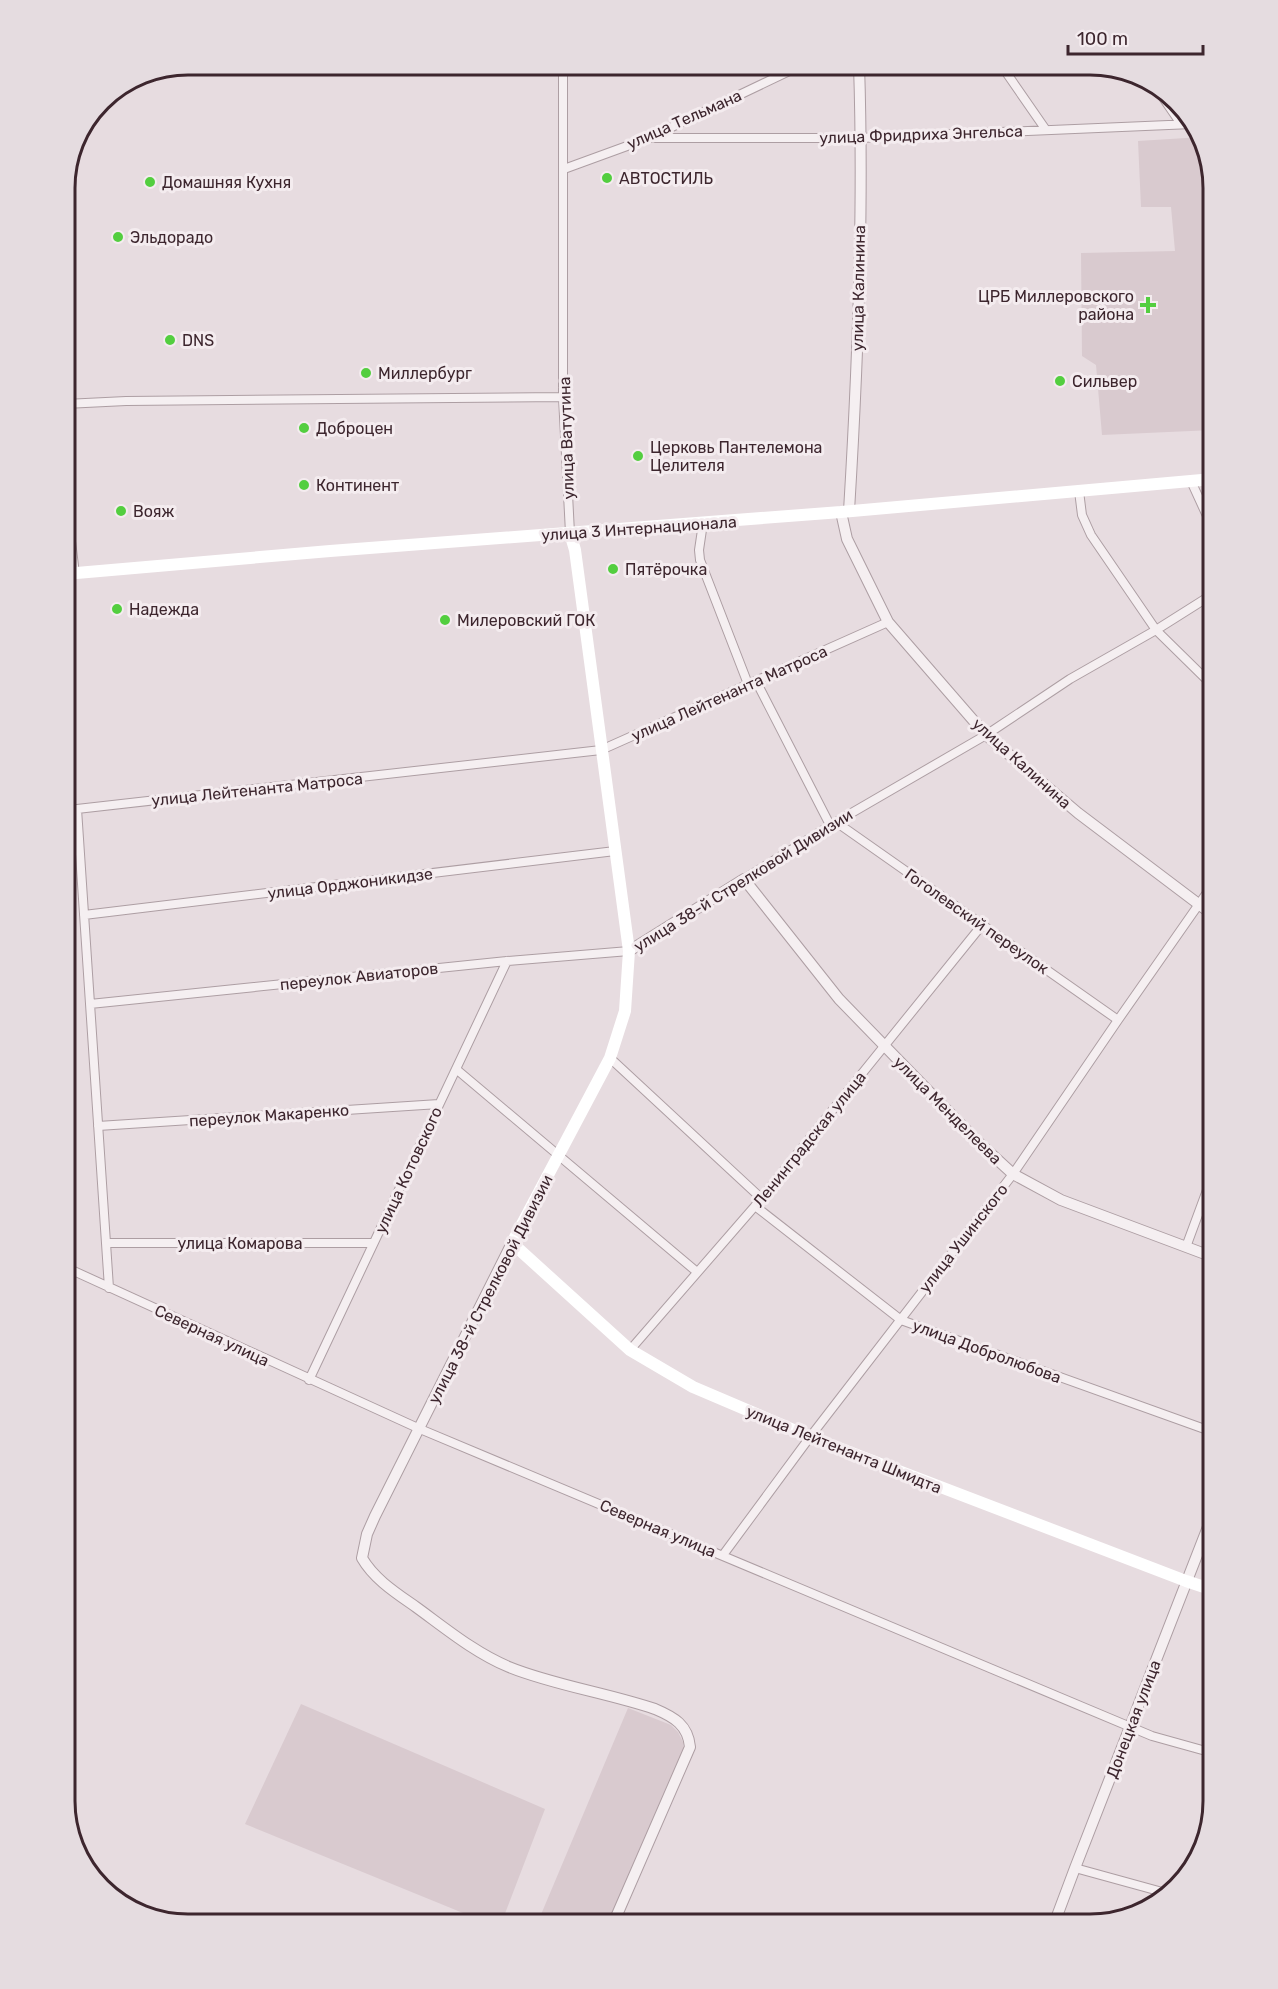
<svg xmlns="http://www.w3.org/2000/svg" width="1278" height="1989" viewBox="0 0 1278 1989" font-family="Rubik,sans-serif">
  <rect width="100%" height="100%" fill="#e7dce0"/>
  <!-- built -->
  <path fill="#d9cacf" d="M 1202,137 L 1213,188 L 1213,430 L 1102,435 L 1096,365 L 1082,356 L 1081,253 L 1175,251 L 1171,207 L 1141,207 L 1138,141 Z
    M 301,1704 L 545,1809 L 501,1924 L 490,1924 L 245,1824 Z
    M 628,1708 L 671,1725 L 678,1732 L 683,1742 L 684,1753 L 608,1924 L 537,1924 Z"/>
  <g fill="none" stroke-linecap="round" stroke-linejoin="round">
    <!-- minor casing -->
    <g stroke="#ad9ea3" stroke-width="10">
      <path id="minor" d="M 563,65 L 563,397 L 570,533
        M 1001,65 L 1046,130
        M 1153,83 L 1181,124
        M 649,138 L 861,138 L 1192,124
        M 564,169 L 649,138 L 802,65
        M 65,404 L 126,401 L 563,397
        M 1191,481 L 1213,529
        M 1079,491 L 1082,515 L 1091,535 L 1156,630 L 1213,686
        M 65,492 L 75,574
        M 703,523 L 699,550 L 700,560 L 748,684
        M 756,681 L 830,825
        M 836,822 L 1118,1020
        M 744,879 L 836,822 L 986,735 L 1070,679 L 1156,630 L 1213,594
        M 84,915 L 615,851
        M 90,1004 L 507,961 L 629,951
        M 610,1058 L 761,1198
        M 456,1069 L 697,1272
        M 98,1126 L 439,1104
        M 755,1206 L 901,1320 L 1213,1432
        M 106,1243 L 373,1243
        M 1186,1247 L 1213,1174
        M 65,1267 L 420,1429 L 1152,1736 L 1213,1753
        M 109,1288 L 77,809 L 601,750 L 888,622
        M 630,1350 L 755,1206 L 982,925
        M 309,1380 L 507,961
        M 723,1555 L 810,1437 L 1013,1174 L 1118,1020 L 1213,884
        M 1075,1868 L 1166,1893"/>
    </g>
    <!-- tertiary casing -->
    <g stroke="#ad9ea3" stroke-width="12">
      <path id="tertiary" d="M 849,511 C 858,363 864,213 859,65
        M 841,512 L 847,539 L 888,622 L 986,735 L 1078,813 L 1213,915
        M 629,951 L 744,879 L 839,999 L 977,1141 L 1013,1174 L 1061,1200 L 1213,1257
        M 512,1243 L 375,1516 L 367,1534 L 362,1558 C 374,1579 396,1593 416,1607 C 445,1628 475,1653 509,1667 C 553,1685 608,1693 655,1709 C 674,1717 688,1725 690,1747 L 613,1924
        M 1054,1924 L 1075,1868 L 1213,1514"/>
    </g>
    <!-- minor -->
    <use href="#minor" stroke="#f5eff1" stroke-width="8"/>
    <!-- tertiary -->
    <use href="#tertiary" stroke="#f5eff1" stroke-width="10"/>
    <!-- secondary -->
    <path stroke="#fff" stroke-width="12" d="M 570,533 L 575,550 L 629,951 L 625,1011 L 610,1058 L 512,1243 L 630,1350 L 693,1387 L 810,1437 L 1186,1581 L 1213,1590
      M 65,574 L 330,551 L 841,512 L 1213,479"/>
  </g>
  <!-- markers -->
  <g fill="#53ce3f" stroke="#f4ecef" stroke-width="2">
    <circle cx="607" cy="178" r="6"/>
    <circle cx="150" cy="182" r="6"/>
    <circle cx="118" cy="237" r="6"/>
    <path d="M1145 296h6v6h6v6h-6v6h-6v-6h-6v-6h6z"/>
    <circle cx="170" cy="340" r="6"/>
    <circle cx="366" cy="373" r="6"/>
    <circle cx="1060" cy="381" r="6"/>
    <circle cx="304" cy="428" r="6"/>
    <circle cx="638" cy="456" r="6"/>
    <circle cx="304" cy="485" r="6"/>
    <circle cx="121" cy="511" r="6"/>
    <circle cx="613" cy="569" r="6"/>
    <circle cx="117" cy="609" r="6"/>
    <circle cx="445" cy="620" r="6"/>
  </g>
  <g text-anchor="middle" stroke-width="6" stroke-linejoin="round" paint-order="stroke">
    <!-- street labels -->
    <g font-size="16" fill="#3d262e" stroke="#f4ecef">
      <text transform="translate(684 119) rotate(-24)" y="6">улица Тельмана</text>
      <text transform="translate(921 134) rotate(-2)" y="6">улица Фридриха Энгельса</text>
      <text transform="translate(858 288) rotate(-89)" y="6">улица Калинина</text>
      <text transform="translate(566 438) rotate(-92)" y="6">улица Ватутина</text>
      <text transform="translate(639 528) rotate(-4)" y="6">улица 3 Интернационала</text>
      <text transform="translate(729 693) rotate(-24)" y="6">улица Лейтенанта Матроса</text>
      <text transform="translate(1022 763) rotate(42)" y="6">улица Калинина</text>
      <text transform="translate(257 789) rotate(-6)" y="6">улица Лейтенанта Матроса</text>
      <text transform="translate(743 880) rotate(-32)" y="6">улица 38-й Стрелковой Дивизии</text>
      <text transform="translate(350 883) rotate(-7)" y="6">улица Орджоникидзе</text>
      <text transform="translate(977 921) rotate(35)" y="6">Гоголевский переулок</text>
      <text transform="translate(359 976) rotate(-6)" y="6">переулок Авиаторов</text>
      <text transform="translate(948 1110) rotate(45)" y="6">улица Менделеева</text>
      <text transform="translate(269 1115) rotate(-4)" y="6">переулок Макаренко</text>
      <text transform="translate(809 1139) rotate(-51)" y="6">Ленинградская улица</text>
      <text transform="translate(408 1170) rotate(-65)" y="6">улица Котовского</text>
      <text transform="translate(963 1238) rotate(-52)" y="6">улица Ушинского</text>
      <text x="240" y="1249">улица Комарова</text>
      <text transform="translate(490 1289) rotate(-63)" y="6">улица 38-й Стрелковой Дивизии</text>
      <text transform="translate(212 1335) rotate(25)" y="6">Северная улица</text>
      <text transform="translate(987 1351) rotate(20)" y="6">улица Добролюбова</text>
      <text transform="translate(844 1449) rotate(22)" y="6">улица Лейтенанта Шмидта</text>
      <text transform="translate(658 1528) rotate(23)" y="6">Северная улица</text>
      <text transform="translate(1133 1719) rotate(-69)" y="6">Донецкая улица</text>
    </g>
    <!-- poi labels -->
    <g font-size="16" fill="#3d262e" stroke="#f4ecef" text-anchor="start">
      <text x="619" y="184">АВТОСТИЛЬ</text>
      <text x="162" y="188">Домашняя Кухня</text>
      <text x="130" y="243">Эльдорадо</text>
      <text x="1134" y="302" text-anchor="end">ЦРБ Миллеровского<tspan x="1134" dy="18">района</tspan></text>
      <text x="182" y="346">DNS</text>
      <text x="378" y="379">Миллербург</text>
      <text x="1072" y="387">Сильвер</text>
      <text x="316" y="434">Доброцен</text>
      <text x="650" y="453">Церковь Пантелемона<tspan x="650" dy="18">Целителя</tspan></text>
      <text x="316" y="491">Континент</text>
      <text x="133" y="517">Вояж</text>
      <text x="625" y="575">Пятёрочка</text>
      <text x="129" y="615">Надежда</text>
      <text x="457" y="626">Милеровский ГОК</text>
    </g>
  </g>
  <!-- crop -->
  <path d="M0 0H1278V1989H0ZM188 75H1090A113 113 0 0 1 1203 188V1801A113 113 0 0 1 1090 1914H188A113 113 0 0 1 75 1801V188A113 113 0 0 1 188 75Z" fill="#e5dce0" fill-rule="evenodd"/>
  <path fill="none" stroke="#3d262e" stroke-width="3" d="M188 75H1090A113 113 0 0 1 1203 188V1801A113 113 0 0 1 1090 1914H188A113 113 0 0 1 75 1801V188A113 113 0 0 1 188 75Z"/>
  <!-- scale -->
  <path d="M1068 45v9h135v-9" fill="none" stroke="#3d262e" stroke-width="3"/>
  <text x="1077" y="45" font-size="18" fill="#3d262e" stroke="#f4ecef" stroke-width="4.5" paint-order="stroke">100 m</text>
</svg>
